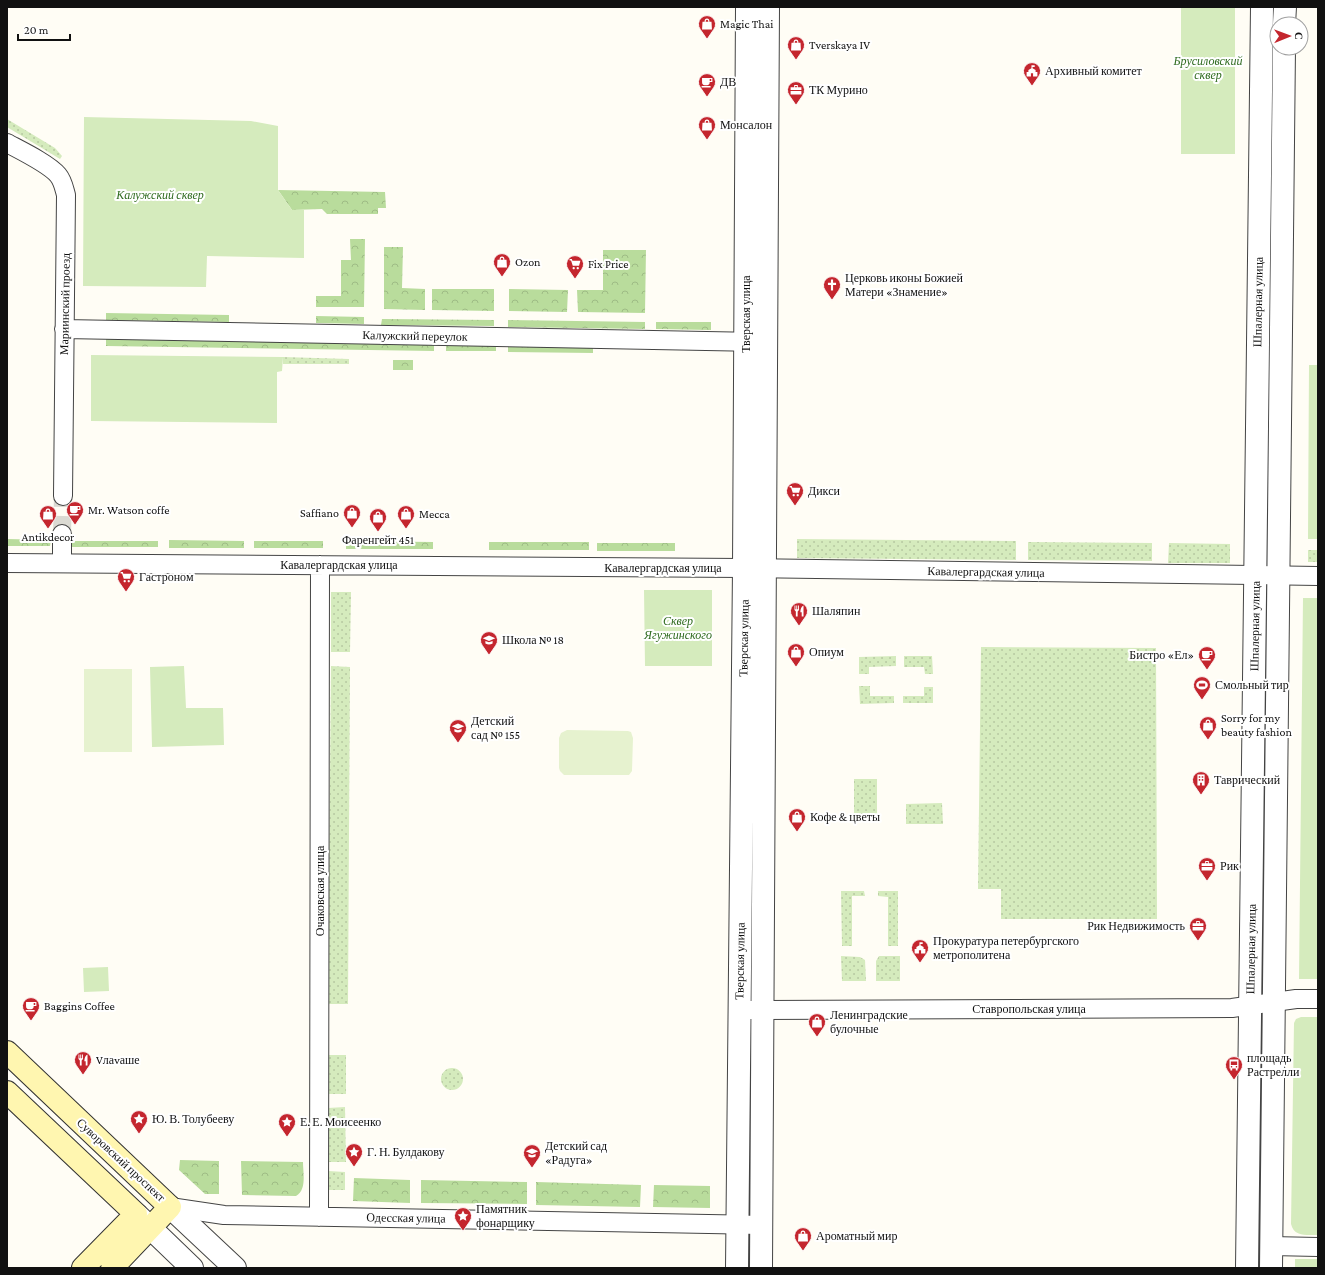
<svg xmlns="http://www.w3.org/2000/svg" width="1325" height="1275" viewBox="0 0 1325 1275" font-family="'Crimson Pro',serif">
  <defs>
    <pattern id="grass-dots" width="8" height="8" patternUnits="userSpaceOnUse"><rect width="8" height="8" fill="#d5ebbd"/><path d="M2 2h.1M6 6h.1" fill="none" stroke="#b6c8a1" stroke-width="1.8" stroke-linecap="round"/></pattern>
    <pattern id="forest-crowns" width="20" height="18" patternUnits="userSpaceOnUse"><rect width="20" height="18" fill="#b9dc9c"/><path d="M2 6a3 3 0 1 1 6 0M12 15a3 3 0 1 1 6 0" fill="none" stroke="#9ebc85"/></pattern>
  </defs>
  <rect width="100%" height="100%" fill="#fffdf5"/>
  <!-- grass -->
  <path fill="url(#grass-dots)" d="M 7,119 L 55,148 L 62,156 L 60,159 L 7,127 Z
    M 283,357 L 349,359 L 349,364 L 283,364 Z
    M 797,539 L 1016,541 L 1016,560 L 797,558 Z
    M 1028,542 L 1152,543 L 1152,561 L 1028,560 Z
    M 1169,543 L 1230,544 L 1230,563 L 1168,563 Z
    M 1308,550 L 1318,550 L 1318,562 L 1308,562 Z
    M 331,592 L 351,592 L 350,652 L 331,652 Z
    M 981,647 L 1156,648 L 1157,919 L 1001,919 L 1001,889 L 978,889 Z
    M 896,656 L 896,666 L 869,667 L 869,674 L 859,674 L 859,657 Z
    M 904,656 L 932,656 L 933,674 L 925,674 L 924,667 L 904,667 Z
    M 331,666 L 350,667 L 348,1004 L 328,1004 Z
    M 859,686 L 870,686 L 870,696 L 894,696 L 894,703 L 860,704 Z
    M 924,687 L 933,687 L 933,703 L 903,703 L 903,696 L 924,696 Z
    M 854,779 L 877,779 L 877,817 L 854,817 Z
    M 942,803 L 943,824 L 906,824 L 906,804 Z
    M 841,891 L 864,891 L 865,896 L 852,896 L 852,946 L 842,946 Z
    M 878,891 L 898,891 L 898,946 L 888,946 L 888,897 L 878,896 Z
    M 841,956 L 860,957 L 865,960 L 866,981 L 842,981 Z
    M 879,956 L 900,956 L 900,981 L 876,981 L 876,961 Z
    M 327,1055 L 346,1055 L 346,1094 L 327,1094 Z
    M441 1079a11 11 0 1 1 22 0a11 11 0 1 1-22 0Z
    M 345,1107 L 346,1162 L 328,1162 L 328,1108 Z
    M 328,1171 L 345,1172 L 345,1190 L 328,1190 Z"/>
  <!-- forest -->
  <path fill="url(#forest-crowns)" d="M 278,190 L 385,192 L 386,208 L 378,208 L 378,214 L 327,214 L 322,209 L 292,210 Z
    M 350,239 L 365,239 L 364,307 L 316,307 L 316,296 L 341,296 L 341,260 L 351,260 Z
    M 384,247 L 403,247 L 402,288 L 425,289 L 425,310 L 384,309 Z
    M 603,250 L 646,250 L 645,313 L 578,312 L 577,290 L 603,290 Z
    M 432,289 L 494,289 L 494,311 L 432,310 Z
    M 509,289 L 568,290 L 567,312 L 509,311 Z
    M 106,313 L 229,315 L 229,322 L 106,320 Z
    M 316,316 L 364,317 L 364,324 L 316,323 Z
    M 382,319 L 494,320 L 494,326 L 381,325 Z
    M 508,320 L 645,322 L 645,329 L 508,327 Z
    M 656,322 L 711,322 L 711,330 L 656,329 Z
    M 106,338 L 434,343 L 434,351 L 106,346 Z
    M 446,344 L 496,344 L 496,351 L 446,351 Z
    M 508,344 L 593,345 L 593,353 L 508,352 Z
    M 393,360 L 413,360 L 413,370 L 393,370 Z
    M 7,539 L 51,540 L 50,546 L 7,546 Z
    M 169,540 L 244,541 L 244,548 L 169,548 Z
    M 69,541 L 158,541 L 158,547 L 69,547 Z
    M 254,541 L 323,541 L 323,548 L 254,548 Z
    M 346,541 L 433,542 L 433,549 L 346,549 Z
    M 489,542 L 589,542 L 589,550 L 489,550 Z
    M 597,543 L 675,543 L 675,551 L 597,551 Z
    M 180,1160 L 219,1161 L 219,1194 L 205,1194 L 179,1170 Z
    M 241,1161 L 303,1162 C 303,1173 307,1190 296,1196 L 242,1195 Z
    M 354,1178 L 410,1180 L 410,1203 L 353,1201 Z
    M 421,1180 L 527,1182 L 527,1204 L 421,1203 Z
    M 536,1182 L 641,1185 L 640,1207 L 536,1205 Z
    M 654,1185 L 710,1186 L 710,1208 L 653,1207 Z"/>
  <!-- park -->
  <path fill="#d5ebbd" d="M 1181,7 L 1235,7 L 1235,154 L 1181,154 Z
    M 84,117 L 251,121 L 278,126 L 278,190 L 292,210 L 304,210 L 304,258 L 207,256 L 206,287 L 83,286 Z
    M 91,355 L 283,357 L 282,371 L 277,372 L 277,423 L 91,421 Z
    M 1309,365 L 1318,365 L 1318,539 L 1308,539 Z
    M 644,590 L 712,590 L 712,666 L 645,666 Z
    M 1303,598 L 1318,598 L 1318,979 L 1299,979 Z
    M 184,666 L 186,708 L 223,708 L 224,745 L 152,747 L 150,667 Z
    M 108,967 L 109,991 L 84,992 L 83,968 Z
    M 1301,1017 L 1318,1017 L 1318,1235 C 1307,1235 1294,1237 1291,1224 L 1294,1023 L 1296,1019 Z
    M 1295,1259 L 1318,1259 L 1318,1268 L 1295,1268 Z"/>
  <!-- pitch -->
  <path fill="#e6f2cf" d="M 84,669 L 132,669 L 132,752 L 84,752 Z
    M 567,730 L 628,731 L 631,732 L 633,738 L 632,771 L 629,775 L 564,775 L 560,771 L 559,768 L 559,738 L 561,733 Z"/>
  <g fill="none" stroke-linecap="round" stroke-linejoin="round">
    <!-- minor-tunnel -->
    <path stroke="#dbdad3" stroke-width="18" stroke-dasharray="18 9" stroke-linecap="butt" d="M 62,534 L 63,496"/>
    <!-- minor casing -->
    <g stroke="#444" stroke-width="20">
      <path id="minor" d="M 7,143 C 20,150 49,164 58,175 C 63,181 64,188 66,195 L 63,496
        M 64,329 L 759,342
        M 7,563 L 744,568 L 1318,576
        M 62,563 L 62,534
        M 749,1010 L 1232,1008 L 1296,999 L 1318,999
        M 170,1207 L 224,1215 L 762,1225
        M 319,1217 L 320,565
        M 1271,1246 L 1318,1247"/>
    </g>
    <!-- tertiary casing -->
    <g stroke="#444" stroke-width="24">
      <path id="tertiary" d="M 1284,24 L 1285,7
        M 170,1207 L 235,1268
        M 137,1215 L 192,1268
        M 737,1268 L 744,568 L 747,7
        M 761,1268 L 768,7
        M 1247,1268 L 1262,7
        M 1271,1268 L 1284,48"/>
    </g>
    <!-- secondary casing -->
    <g stroke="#333" stroke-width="24">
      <path id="secondary" d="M 7,1052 L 170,1207 L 112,1268
        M 7,1092 L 136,1214 L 83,1268"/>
    </g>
    <!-- minor -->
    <use href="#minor" stroke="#fff" stroke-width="18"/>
    <!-- tertiary -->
    <use href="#tertiary" stroke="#fff" stroke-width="22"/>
    <!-- secondary -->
    <use href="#secondary" stroke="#fff6b0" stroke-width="22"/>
  </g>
  <!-- icons -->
  <defs>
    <g id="shop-pin" transform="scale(0.9)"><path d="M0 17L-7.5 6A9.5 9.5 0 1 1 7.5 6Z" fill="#c4262e" stroke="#fff"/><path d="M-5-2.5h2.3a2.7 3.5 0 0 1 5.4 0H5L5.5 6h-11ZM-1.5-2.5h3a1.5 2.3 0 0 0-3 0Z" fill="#fff"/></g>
    <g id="civic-pin" transform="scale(0.9)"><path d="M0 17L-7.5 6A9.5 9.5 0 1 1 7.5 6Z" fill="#c4262e" stroke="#fff"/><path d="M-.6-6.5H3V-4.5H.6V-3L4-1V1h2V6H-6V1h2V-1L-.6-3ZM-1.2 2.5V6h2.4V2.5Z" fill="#fff"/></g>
    <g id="cafe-pin" transform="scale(0.9)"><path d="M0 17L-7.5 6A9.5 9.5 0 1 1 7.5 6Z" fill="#c4262e" stroke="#fff"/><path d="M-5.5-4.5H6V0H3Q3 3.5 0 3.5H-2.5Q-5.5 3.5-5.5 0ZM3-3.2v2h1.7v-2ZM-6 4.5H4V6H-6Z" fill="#fff"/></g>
    <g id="office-pin" transform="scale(0.9)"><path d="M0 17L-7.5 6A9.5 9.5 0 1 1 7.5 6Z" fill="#c4262e" stroke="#fff"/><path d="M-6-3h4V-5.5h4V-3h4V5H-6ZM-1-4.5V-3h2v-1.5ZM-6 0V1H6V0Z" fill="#fff"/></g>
    <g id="supermarket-pin" transform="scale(0.9)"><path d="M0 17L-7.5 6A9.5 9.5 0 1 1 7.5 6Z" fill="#c4262e" stroke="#fff"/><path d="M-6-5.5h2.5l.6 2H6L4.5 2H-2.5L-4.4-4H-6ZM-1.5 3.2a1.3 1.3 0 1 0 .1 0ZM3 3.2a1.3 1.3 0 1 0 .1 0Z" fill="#fff"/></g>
    <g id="church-pin" transform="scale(0.9)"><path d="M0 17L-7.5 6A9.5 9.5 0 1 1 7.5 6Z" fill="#c4262e" stroke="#fff"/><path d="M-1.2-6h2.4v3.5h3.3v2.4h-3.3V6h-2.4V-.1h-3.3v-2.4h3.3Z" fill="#fff"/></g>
    <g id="restaurant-pin" transform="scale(0.9)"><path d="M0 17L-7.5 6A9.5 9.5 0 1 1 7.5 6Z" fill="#c4262e" stroke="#fff"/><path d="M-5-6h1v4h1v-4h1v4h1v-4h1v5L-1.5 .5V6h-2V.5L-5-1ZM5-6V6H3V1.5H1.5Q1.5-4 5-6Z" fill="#fff"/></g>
    <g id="school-pin" transform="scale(0.9)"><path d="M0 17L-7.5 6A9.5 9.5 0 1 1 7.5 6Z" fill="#c4262e" stroke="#fff"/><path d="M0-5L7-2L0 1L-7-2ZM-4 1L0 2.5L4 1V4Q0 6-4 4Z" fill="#fff"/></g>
    <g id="stadium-pin" transform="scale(0.9)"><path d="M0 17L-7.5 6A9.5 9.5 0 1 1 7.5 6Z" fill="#c4262e" stroke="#fff"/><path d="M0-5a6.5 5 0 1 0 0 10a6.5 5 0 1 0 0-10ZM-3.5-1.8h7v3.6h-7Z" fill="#fff"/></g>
    <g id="building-pin" transform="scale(0.9)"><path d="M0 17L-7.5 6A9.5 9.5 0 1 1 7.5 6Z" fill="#c4262e" stroke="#fff"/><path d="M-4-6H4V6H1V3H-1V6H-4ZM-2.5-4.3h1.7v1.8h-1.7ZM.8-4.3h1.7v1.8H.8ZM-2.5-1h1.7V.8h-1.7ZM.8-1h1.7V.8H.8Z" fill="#fff"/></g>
    <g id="bus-pin" transform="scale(0.9)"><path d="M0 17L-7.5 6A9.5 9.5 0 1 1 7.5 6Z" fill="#c4262e" stroke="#fff"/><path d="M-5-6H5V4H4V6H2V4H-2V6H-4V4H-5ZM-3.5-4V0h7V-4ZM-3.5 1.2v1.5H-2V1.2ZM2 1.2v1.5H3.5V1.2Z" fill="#fff"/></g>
    <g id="sight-pin" transform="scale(0.9)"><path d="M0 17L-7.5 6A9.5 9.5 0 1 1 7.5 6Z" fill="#c4262e" stroke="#fff"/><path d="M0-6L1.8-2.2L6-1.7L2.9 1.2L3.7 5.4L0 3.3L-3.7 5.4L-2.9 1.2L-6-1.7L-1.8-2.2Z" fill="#fff"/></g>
  </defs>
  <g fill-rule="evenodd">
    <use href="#shop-pin" x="707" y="24"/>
    <use href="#shop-pin" x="796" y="45"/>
    <use href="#civic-pin" x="1032" y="71"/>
    <use href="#cafe-pin" x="707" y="82"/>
    <use href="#office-pin" x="796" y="90"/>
    <use href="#shop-pin" x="707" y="125"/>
    <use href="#shop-pin" x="502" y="262"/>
    <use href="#supermarket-pin" x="575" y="264"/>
    <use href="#church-pin" x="832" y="285"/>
    <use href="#supermarket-pin" x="795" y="491"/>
    <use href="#cafe-pin" x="75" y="510"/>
    <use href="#shop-pin" x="352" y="513"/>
    <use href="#shop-pin" x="48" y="514"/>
    <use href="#shop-pin" x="406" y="514"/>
    <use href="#shop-pin" x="378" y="517"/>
    <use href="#supermarket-pin" x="126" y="577"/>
    <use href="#restaurant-pin" x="799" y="611"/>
    <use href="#school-pin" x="489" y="640"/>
    <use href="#shop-pin" x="796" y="652"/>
    <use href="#cafe-pin" x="1207" y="655"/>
    <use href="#stadium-pin" x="1202" y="685"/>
    <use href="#shop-pin" x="1208" y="725"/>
    <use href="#school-pin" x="458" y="728"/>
    <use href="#building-pin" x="1201" y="780"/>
    <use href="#shop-pin" x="797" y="817"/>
    <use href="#office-pin" x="1207" y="866"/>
    <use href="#office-pin" x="1198" y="926"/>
    <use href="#civic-pin" x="920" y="948"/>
    <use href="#cafe-pin" x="31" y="1006"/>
    <use href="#shop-pin" x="817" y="1022"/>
    <use href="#restaurant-pin" x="83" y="1060"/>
    <use href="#bus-pin" x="1234" y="1065"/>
    <use href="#sight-pin" x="139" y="1119"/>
    <use href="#sight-pin" x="287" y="1122"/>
    <use href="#sight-pin" x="354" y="1152"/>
    <use href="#school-pin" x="532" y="1153"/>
    <use href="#sight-pin" x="463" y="1216"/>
    <use href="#shop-pin" x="803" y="1236"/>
  </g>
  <g text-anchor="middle" stroke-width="4" stroke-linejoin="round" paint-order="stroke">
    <!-- poi labels -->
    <g font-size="12" fill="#111" stroke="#fff" text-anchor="start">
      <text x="720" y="28">Magic Thai</text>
      <text x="809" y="49">Tverskaya IV</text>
      <text x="1045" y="75">Архивный комитет</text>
      <text x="720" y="86">ДВ</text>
      <text x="809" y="94">ТК Мурино</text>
      <text x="720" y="129">Монсалон</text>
      <text x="515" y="266">Ozon</text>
      <text x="588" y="268">Fix Price</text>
      <text x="845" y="282">Церковь иконы Божией<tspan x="845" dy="14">Матери «Знамение»</tspan></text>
      <text x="808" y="495">Дикси</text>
      <text x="88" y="514">Mr. Watson coffe</text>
      <text x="339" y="517" text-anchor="end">Saffiano</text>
      <text x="419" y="518">Mecca</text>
      <text x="48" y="541" text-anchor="middle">Antikdecor</text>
      <text x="378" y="544" text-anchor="middle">Фаренгейт 451</text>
      <text x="139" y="581">Гастроном</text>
      <text x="812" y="615">Шаляпин</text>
      <text x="502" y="644">Школа № 18</text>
      <text x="809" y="656">Опиум</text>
      <text x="1194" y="659" text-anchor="end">Бистро «Ел»</text>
      <text x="1215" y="689">Смольный тир</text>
      <text x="1221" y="722">Sorry for my<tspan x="1221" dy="14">beauty fashion</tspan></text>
      <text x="471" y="725">Детский<tspan x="471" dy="14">сад № 155</tspan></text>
      <text x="1214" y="784">Таврический</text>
      <text x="810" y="821">Кофе &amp; цветы</text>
      <text x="1220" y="870">Рик</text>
      <text x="1185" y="930" text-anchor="end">Рик Недвижимость</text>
      <text x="933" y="945">Прокуратура петербургского<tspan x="933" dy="14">метрополитена</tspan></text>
      <text x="44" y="1010">Baggins Coffee</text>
      <text x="830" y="1019">Ленинградские<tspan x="830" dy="14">булочные</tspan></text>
      <text x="1247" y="1062">площадь<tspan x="1247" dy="14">Растрелли</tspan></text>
      <text x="96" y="1064">Vлаvаше</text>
      <text x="152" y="1123">Ю. В. Толубееву</text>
      <text x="300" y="1126">Е. Е. Моисеенко</text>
      <text x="545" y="1150">Детский сад<tspan x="545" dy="14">«Радуга»</tspan></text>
      <text x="367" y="1156">Г. Н. Булдакову</text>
      <text x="476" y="1213">Памятник<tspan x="476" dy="14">фонарщику</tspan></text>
      <text x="816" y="1240">Ароматный мир</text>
    </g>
    <!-- park labels -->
    <g font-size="12" font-style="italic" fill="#2f6b1f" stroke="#fff">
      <text x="1208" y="65">Брусиловский<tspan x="1208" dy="14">сквер</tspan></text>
      <text x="160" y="199">Калужский сквер</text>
      <text x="678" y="625">Сквер<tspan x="678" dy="14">Ягужинского</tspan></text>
    </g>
    <!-- street labels -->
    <g font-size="12" fill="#111" stroke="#fff">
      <text transform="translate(1258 302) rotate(-89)" y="4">Шпалерная улица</text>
      <text transform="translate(65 304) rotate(-89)" y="4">Мариинский проезд</text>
      <text transform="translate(746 314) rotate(-90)" y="4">Тверская улица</text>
      <text transform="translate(415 336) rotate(1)" y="4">Калужский переулок</text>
      <text x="339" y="569">Кавалергардская улица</text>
      <text x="663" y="572">Кавалергардская улица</text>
      <text transform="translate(986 572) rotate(1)" y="4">Кавалергардская улица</text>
      <text transform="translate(1255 626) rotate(-89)" y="4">Шпалерная улица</text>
      <text transform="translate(744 638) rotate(-89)" y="4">Тверская улица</text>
      <text transform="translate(320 891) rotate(-90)" y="4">Очаковская улица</text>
      <text transform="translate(1251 949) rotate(-89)" y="4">Шпалерная улица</text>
      <text transform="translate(740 961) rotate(-89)" y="4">Тверская улица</text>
      <text x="1029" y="1013">Ставропольская улица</text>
      <text transform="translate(121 1160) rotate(43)" y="4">Суворовский проспект</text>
      <text transform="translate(406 1218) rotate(1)" y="4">Одесская улица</text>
    </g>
  </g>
  <!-- border -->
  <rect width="1325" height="1275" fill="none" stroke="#111111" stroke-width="16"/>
  <!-- north arrow -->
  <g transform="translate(1289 36) rotate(89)"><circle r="19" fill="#ffffff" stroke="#a0a0a0"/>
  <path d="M0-3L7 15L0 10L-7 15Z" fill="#c4262e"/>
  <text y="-6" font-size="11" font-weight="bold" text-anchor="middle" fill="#111111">С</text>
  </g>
  <!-- scale -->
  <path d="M18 34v6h52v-6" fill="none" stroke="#111111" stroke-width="2"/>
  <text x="24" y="34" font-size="12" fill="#111111" stroke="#ffffff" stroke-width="3" paint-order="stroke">20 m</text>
</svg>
